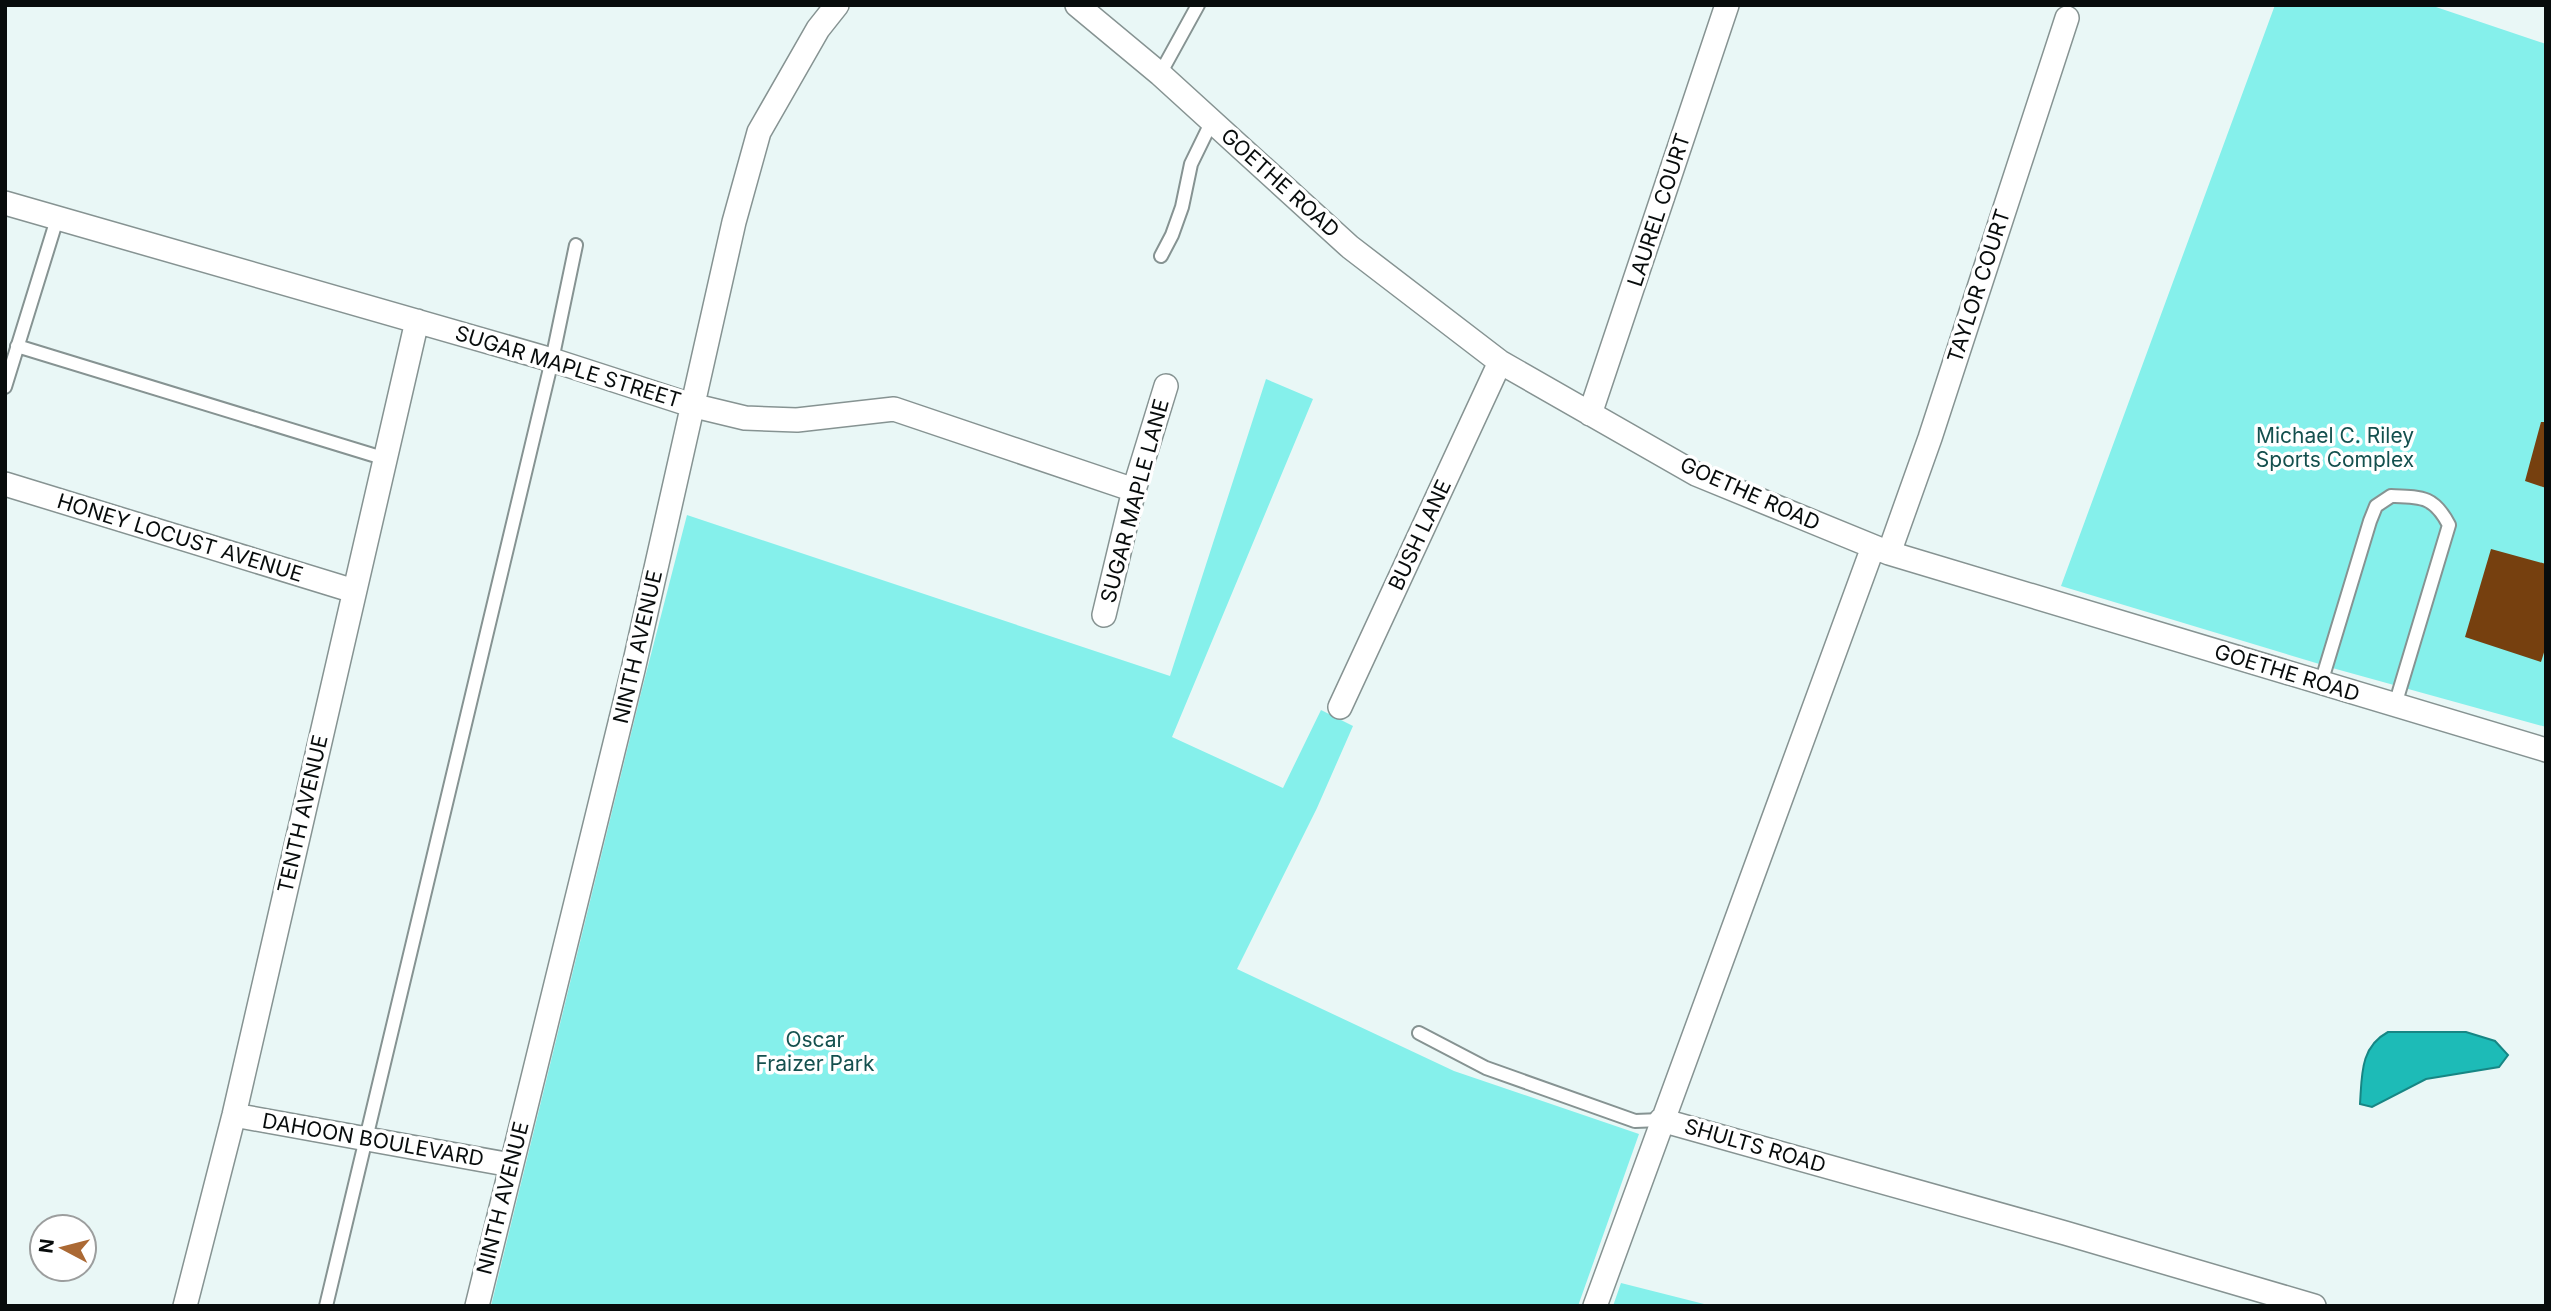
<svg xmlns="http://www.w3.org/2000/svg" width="2551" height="1311" viewBox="0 0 2551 1311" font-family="Inter,sans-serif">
  <rect width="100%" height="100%" fill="#e9f7f6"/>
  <!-- green -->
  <path fill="#85f0eb" d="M 2275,5 L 2430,5 L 2546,44 L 2546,727 L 2336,669 L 2061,586 Z
    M 1266,379 L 1313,399 L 1172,737 L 1283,788 L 1321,710 L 1353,726 L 1317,808 L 1237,969 L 1454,1071 L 1639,1134 L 1578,1306 L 491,1306 L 641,693 L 687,515 L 1170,676 Z
    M 1621,1283 L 1712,1306 L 1613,1306 Z"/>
  <!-- water -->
  <path fill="#1dbbb7" stroke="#178684" stroke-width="2" d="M 2388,1032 L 2466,1032 L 2495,1041 L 2508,1055 L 2499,1067 L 2426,1079 L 2372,1107 L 2360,1104 C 2362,1075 2360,1047 2388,1032 Z"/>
  <!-- building -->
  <path fill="#76400f" d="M 2541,422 L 2546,422 L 2546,488 L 2525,481 Z
    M 2491,549 L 2546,564 L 2546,646 L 2541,662 L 2465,637 Z"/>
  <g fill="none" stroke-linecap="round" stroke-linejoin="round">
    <!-- service casing -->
    <g stroke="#869392" stroke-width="16">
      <path id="service" d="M 1160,74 L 1198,5
        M 1161,256 L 1172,235 L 1182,207 L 1191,164 L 1212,121
        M 17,346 L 386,459
        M 5,387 L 57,219
        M 2321,683 L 2370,521 L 2376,506 L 2391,496 C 2422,497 2434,496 2449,525 L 2395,705
        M 1419,1033 L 1486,1068 L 1635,1121 L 1661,1120
        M 326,1306 L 552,360 L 576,245"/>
    </g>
    <!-- minor casing -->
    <g stroke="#869392" stroke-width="26">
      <path id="minor" d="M 1077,5 L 1160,74 L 1350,247 L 1500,362 L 1696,474 L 1889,553 L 2546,750
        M 5,203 L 552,360 L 691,405 L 745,418 L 797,420 L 894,409 L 1134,490
        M 1590,414 L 1727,5
        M 5,484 L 354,591
        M 1889,553 L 1930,438 L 2067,18
        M 1104,615 L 1134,490 L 1166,386
        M 1340,707 L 1500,362
        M 234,1115 L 511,1165
        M 1661,1120 L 2065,1233 L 2314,1306
        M 185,1306 L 234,1115 L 417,321
        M 477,1306 L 633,670 L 734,222 L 759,132 L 818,29 L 837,5
        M 1595,1306 L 1873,547"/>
    </g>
    <!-- service -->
    <use href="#service" stroke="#fff" stroke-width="12"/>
    <!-- minor -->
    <use href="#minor" stroke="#fff" stroke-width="23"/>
  </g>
  <g text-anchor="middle" stroke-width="7" stroke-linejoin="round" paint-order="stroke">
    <!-- street labels -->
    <g font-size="21" fill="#080c0c" stroke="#fff">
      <text transform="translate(1280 183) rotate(42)" y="7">GOETHE ROAD</text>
      <text transform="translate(1659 210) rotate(-72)" y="7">LAUREL COURT</text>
      <text transform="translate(1979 286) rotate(-72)" y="7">TAYLOR COURT</text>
      <text transform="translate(568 367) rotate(17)" y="7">SUGAR MAPLE STREET</text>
      <text transform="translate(1750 494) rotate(24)" y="7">GOETHE ROAD</text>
      <text transform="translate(1135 501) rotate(-75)" y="7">SUGAR MAPLE LANE</text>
      <text transform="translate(1420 535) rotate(-65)" y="7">BUSH LANE</text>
      <text transform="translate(180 538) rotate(17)" y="7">HONEY LOCUST AVENUE</text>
      <text transform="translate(638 647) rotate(-77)" y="7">NINTH AVENUE</text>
      <text transform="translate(2287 673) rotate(17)" y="7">GOETHE ROAD</text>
      <text transform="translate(303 814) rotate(-77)" y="7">TENTH AVENUE</text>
      <text transform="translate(373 1140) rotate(10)" y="7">DAHOON BOULEVARD</text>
      <text transform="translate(1755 1146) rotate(16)" y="7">SHULTS ROAD</text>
      <text transform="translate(503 1198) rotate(-76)" y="7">NINTH AVENUE</text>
    </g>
    <!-- park labels -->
    <g font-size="21" fill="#14504e" stroke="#fff">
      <text x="2335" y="443">Michael C. Riley<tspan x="2335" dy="24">Sports Complex</tspan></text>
      <text x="815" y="1047">Oscar<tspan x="815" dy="24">Fraizer Park</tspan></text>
    </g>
  </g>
  <!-- border -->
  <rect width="2551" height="1311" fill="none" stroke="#080c0c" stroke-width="14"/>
  <!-- north arrow -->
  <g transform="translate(63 1248) rotate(277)"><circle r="33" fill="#ffffff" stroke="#9c9e9e" stroke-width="2"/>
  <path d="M0-5L12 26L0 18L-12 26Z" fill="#ab6934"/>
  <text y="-10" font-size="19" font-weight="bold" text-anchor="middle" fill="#080c0c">N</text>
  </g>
</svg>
